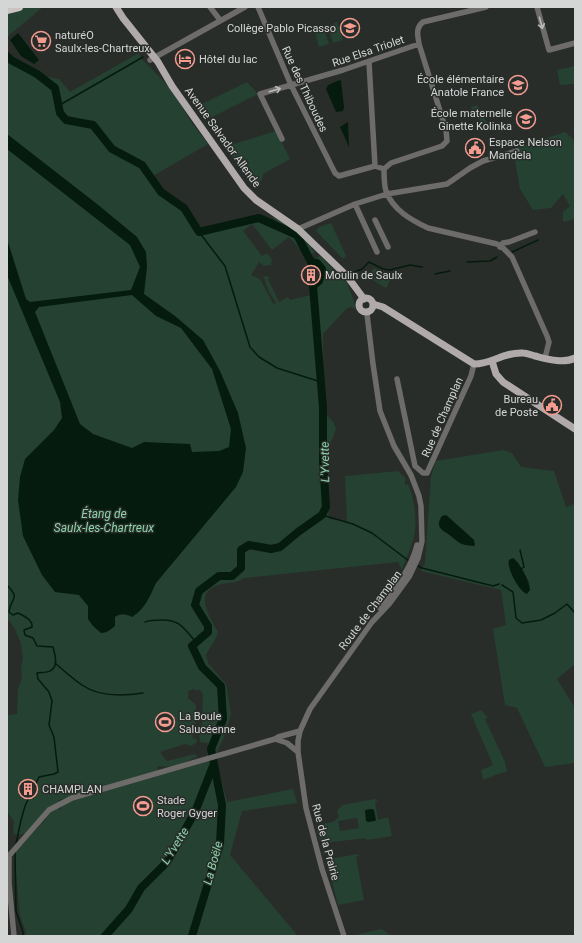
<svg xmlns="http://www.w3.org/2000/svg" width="582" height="943" viewBox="0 0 582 943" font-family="Roboto,sans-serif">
  <rect width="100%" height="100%" fill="#292d2a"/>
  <!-- green -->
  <path fill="#254131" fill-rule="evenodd" d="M 24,7 L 43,7 L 7,37 L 7,12 Z
    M 351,18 L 357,36 L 347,39 L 342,21 Z
    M 337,22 L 343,40 L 333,43 L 328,26 Z
    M 323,26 L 329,44 L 319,47 L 314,29 Z
    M 7,53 C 17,64 44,78 59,79 L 70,92 L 139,53 L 141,58 L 170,88 L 192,123 L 208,144 L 153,176 L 162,190 L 185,206 L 200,230 L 224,224 L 252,218 L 277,222 L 272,216 L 298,233 L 312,247 L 311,248 L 315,252 L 306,259 L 301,250 L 289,237 L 272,250 L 252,224 L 243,231 L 262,256 L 267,253 L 272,259 L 271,265 L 264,266 L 259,262 L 251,275 L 260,279 L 274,305 L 276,303 L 269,292 L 263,276 L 270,277 L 268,279 L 279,302 L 288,297 L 290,300 L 315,294 L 314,282 L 307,262 L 320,256 L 347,283 L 353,298 L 356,309 L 351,307 L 346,309 L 323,334 L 324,405 L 327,415 L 334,423 L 336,429 L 325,458 L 324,476 L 329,519 L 347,521 L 345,476 L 398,471 L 405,478 L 405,485 L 408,484 C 415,499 418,524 413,540 C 410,551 405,560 402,570 L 398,562 L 244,578 C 236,584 228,582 218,585 C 193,593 210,618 218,632 C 216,640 210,647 206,655 L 208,663 L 226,684 L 231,714 L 225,735 L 216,754 L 207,756 L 208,743 L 200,742 L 199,727 L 202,725 L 203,694 L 199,689 L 197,691 L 194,689 L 188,691 L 188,698 L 196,705 L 195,725 L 191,726 L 193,739 L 196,738 L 197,742 L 191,746 L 185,744 L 160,752 C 163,755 164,759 167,761 L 195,754 L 197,756 L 197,757 C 192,758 192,759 188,761 C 179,766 168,768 159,766 L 157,768 L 158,770 L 156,771 L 59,800 L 58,804 L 61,812 L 61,804 L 216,759 L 227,802 L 293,789 L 297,803 L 242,811 L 230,855 L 298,936 L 26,936 L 26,932 L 20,916 L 14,853 L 47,818 L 43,818 C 37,826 26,837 14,834 L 13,831 L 14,822 L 7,811 L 7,715 L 17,714 L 18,689 L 22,678 L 21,667 L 23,659 L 21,644 L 15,629 L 7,618 Z
    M 575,66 L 575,84 L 560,85 L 557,70 Z
    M 247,82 L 258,94 L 206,120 L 196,107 Z
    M 477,105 L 489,126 L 482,128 L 476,109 L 472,110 L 471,107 Z
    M 276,131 L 290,159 L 263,174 L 262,180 L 256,185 L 224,147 Z
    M 565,132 L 573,139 L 575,146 L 575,219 L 563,222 L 563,212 L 570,206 L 563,194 L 551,208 L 533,210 L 520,189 L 513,149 Z
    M 331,223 L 346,256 L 344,258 L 342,258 L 316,231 L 319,227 Z
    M 374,268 L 391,279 L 386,288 L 368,277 Z
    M 503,450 L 512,453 L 521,467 L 554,471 L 566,507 L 575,504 L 575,664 L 557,679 L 575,708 L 575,767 L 574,763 L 545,767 L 517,708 L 505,705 L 493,629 L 506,625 L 501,590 L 421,571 L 425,563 L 431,476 L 436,461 ZM 448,516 L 474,540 L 474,546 C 463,545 457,543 450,535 ZM 508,562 L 518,562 L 530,584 L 515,581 Z
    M 481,710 L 488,718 L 485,719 L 505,762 L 507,772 C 498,773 492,777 483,780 L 481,770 L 493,765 L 471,714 Z
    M 375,799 L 378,801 L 375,802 L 378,820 L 388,817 L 392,836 L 367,840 L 366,838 L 324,843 L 320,841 L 316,827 L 317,825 L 333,822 L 339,817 L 337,811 L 342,805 ZM 357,818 L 359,828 L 340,831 L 338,821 Z
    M 358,854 L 359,856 L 356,857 L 364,900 L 338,905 L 328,865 L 329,859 Z
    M 382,929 L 390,935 L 389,936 L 350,936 Z"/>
  <!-- water -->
  <path fill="#041b0e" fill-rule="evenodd" d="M 18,33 L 39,60 L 34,64 L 21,56 L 10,40 Z
    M 340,80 L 341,81 L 344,107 L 343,111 L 336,112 L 326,89 L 328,85 Z
    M 348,122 L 349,147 L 340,127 Z
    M 7,134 L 97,204 L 137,237 L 146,252 L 147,267 L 144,294 L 175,316 L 203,340 L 220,371 L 238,413 L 246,448 L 243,472 L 236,487 L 156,583 C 150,596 145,609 132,617 C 126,614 121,613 115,617 L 115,626 C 110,630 107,633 101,633 L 93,626 L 88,619 L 88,606 L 79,595 L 55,592 L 42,575 L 23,536 L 18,500 L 20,477 L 25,459 L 54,430 L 62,418 L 60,402 L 7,275 L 7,239 L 26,299 L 30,302 L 131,290 L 140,267 L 130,245 L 7,149 ZM 132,295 L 156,316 L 181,328 L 212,369 L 231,429 L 229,447 L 219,451 L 192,452 L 190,444 L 144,442 L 132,448 L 93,434 L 80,424 L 35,312 L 39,307 Z
    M 446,515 L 474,540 L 475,545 L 474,546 C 462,545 460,544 451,536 C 443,530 434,528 442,516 Z
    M 513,558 C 520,563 530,582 530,590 L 527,594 C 519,592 506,567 509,560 Z
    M 372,809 L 374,810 L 376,820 L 375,821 L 368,822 L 366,821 L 365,810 Z"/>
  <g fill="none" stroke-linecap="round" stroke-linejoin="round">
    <!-- stream -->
    <path stroke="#041b0e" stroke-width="1.5" d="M 58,106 L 143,57
      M 199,232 L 225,266 L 250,347 L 259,357 L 277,368 L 321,382
      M 512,252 L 538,240
      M 467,262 L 490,261 L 497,257
      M 352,273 L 362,269 L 369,262 L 383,269 L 390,270 L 410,265 L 422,267
      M 435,274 L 450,271
      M 321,275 L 339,275
      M 322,515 L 353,524 L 372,533 L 409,561
      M 520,550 L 524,567 L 521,569
      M 416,565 L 422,568 L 493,586 L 499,584
      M 7,585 C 21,600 11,596 9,612 L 13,615 L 18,613 C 24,616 33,620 32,627 L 24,630 L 25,635 L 33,638 L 37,646 L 53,647 C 55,655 59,667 50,671 C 47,673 41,672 37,673 L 38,679 L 49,692 L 52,701 L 49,725 L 54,737 L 58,772 L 54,774 L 39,777 L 25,806 L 21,820 L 16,844
      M 502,585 L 513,592 L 516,618 L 522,623 L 541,620 L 555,613 L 567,604 L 575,613
      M 145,622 C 150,620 155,620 161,620 C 180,619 184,629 196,642
      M 55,663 C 64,671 73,679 82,685 C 99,697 124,696 143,693
      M 15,851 L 16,911 L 23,932 L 23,936"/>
    <!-- river -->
    <path stroke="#041b0e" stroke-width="8" d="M 7,56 L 11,60 L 37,74 L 55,88 L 60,113 L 66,120 L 93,125 L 112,149 L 142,165 L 161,192 L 184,208 L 199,232 L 259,218 L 297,235 L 311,262 L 317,263 L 322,269 L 319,281 L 313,286 L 323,408 L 323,461 L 326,507 L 322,515 L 298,532 L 280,547 L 271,549 L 249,545 L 241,550 L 241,568 L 232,576 L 219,576 L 199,591 L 195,605 L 208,626 L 208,632 L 192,646 L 202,667 L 221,686 L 223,719 L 211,749 L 222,805 L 220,844 L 192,936
      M 105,936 L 129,909 L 141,888 L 167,862 L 195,812 L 213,766"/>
    <!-- minor -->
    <path stroke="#6e6b6b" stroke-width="5.5" d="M 210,7 L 220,20
      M 258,7 L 291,85 L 335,173 L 339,176 L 375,166 L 384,169
      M 486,7 L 423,22 C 415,28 418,36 419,44 L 446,130 L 447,141 L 442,146 L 391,163 L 384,169 C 384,176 384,185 386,191 C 393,210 411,220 428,228 L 497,244 L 503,248 L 512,257 L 547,336 L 549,342 L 545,358
      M 537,7 L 549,50 L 575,43
      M 150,60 L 245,7
      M 369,62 L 375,166
      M 282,139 L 260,94 L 343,70 L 419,44
      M 355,204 L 377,252
      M 375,220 L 388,247
      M 298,229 L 355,204 L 387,194 L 447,184 L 470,168 L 483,161 L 517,151
      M 500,247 L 503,243 L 509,242 L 535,232
      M 397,379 L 415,466 L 423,473 L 427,473 L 471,376 L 474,364
      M 380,608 C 395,588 411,570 417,545
      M 275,739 L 287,743 L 298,752
      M 9,856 L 9,883 L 14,936
      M 7,858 L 49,810 L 72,798 L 275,739 L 278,737 L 300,731
      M 344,936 L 322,869 L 306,808 L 298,752 L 298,741 L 300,731 L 310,709 L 372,622 L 390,603 L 409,577 L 418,558 L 422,541 L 421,506 L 419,496 L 411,475 L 394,446 L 380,411 L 373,364 L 367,314 L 368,311"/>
    <!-- major -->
    <path stroke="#b0aaaa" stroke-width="7" d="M 116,7 L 123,18 L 158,62 L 172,86 L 244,188 L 256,200 L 298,229 L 347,276 L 364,299
      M359 305a7 7 0 1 1 14 0a7 7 0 1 1-14 0Z
      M 373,304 L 383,307 L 474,364 C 493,364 503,352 523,353 C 527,353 531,355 535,356 C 547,359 563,364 575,358
      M 492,361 L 496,374 L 503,382 L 575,429"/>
    <!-- highway -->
    <path stroke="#cac3c2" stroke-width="8" d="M 7,10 L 19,7"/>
  </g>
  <!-- one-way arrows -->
  <defs><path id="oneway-shaft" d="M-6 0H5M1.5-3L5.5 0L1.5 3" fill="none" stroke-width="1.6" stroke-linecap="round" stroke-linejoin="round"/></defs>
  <g stroke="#babbba">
    <use href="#oneway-shaft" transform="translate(541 23) rotate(75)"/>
    <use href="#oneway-shaft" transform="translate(275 90) rotate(-17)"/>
  </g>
  <!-- icons -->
  <defs>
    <g id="school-ring" transform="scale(1)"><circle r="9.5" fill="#292d2a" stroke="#f59c91" stroke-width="1.5"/><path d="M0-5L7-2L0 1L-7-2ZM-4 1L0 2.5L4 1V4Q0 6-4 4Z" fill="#f59c91"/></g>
    <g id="supermarket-ring" transform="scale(1)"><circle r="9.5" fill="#292d2a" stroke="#f59c91" stroke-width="1.5"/><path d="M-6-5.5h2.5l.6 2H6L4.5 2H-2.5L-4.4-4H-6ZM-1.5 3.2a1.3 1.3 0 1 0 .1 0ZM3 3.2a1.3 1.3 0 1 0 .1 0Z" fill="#f59c91"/></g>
    <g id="hotel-ring" transform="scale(1)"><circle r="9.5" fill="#292d2a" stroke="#f59c91" stroke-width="1.5"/><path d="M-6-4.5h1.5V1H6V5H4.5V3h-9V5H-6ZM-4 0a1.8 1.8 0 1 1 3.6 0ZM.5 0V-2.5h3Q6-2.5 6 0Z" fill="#f59c91"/></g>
    <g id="civic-ring" transform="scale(1)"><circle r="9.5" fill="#292d2a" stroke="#f59c91" stroke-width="1.5"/><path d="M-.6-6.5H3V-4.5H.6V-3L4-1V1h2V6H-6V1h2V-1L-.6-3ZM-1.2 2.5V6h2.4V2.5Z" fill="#f59c91"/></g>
    <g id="building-ring" transform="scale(1)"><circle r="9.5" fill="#292d2a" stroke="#f59c91" stroke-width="1.5"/><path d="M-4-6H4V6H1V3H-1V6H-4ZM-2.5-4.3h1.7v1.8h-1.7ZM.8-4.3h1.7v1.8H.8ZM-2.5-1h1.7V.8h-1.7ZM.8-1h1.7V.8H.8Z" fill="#f59c91"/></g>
    <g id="stadium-ring" transform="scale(1)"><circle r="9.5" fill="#292d2a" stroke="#f59c91" stroke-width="1.5"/><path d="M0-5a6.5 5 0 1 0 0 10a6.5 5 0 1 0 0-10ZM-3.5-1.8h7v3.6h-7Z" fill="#f59c91"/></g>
  </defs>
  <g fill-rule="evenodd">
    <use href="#school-ring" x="350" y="28"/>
    <use href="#supermarket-ring" x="41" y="41"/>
    <use href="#hotel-ring" x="185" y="59"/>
    <use href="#school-ring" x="518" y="85"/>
    <use href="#school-ring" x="526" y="119"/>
    <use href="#civic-ring" x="475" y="148"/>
    <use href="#building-ring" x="311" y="275"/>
    <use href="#civic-ring" x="552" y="405"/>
    <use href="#stadium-ring" x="165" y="722"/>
    <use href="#building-ring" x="28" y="789"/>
    <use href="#stadium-ring" x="143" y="806"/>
  </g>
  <g text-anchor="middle" stroke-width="3" stroke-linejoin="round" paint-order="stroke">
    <!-- poi labels -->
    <g font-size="11" fill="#d4d6d5" stroke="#292d2a" text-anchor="start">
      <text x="336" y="32" text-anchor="end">Collège Pablo Picasso</text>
      <text x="55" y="39">naturéO<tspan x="55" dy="13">Saulx-les-Chartreux</tspan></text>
      <text x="199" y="63">Hôtel du lac</text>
      <text x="504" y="83" text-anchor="end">École élémentaire<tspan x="504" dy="13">Anatole France</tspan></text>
      <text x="512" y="117" text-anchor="end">École maternelle<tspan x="512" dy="13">Ginette Kolinka</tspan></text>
      <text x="489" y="146">Espace Nelson<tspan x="489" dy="13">Mandela</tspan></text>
      <text x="325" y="279">Moulin de Saulx</text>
      <text x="538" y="403" text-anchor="end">Bureau<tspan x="538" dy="13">de Poste</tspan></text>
      <text x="179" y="720">La Boule<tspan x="179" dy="13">Salucéenne</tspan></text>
      <text x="42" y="793">CHAMPLAN</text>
      <text x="157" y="804">Stade<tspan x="157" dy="13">Roger Gyger</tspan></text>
    </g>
    <!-- street labels -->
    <g font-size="11" fill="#d4d6d5" stroke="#292d2a">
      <text transform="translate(368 51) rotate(-19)" y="4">Rue Elsa Triolet</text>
      <text transform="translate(305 89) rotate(65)" y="4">Rue des Thiboudes</text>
      <text transform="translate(223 137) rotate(54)" y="4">Avenue Salvador Allende</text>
      <text transform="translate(442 417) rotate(-66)" y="4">Rue de Champlan</text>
      <text transform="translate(370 610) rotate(-53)" y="4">Route de Champlan</text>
      <text transform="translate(326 842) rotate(75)" y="4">Rue de la Prairie</text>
    </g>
    <!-- water labels -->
    <g font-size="12" font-style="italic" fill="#89d3a7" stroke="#292d2a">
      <text transform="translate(325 462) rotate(-91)" y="4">L'Yvette</text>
      <text x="104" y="518">Étang de<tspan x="104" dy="14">Saulx-les-Chartreux</tspan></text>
      <text transform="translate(175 846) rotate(-58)" y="4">L'Yvette</text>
      <text transform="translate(213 863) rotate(-75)" y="4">La Boële</text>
    </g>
  </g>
  <!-- border -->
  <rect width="582" height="943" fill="none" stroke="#d4d6d5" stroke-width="16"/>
</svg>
